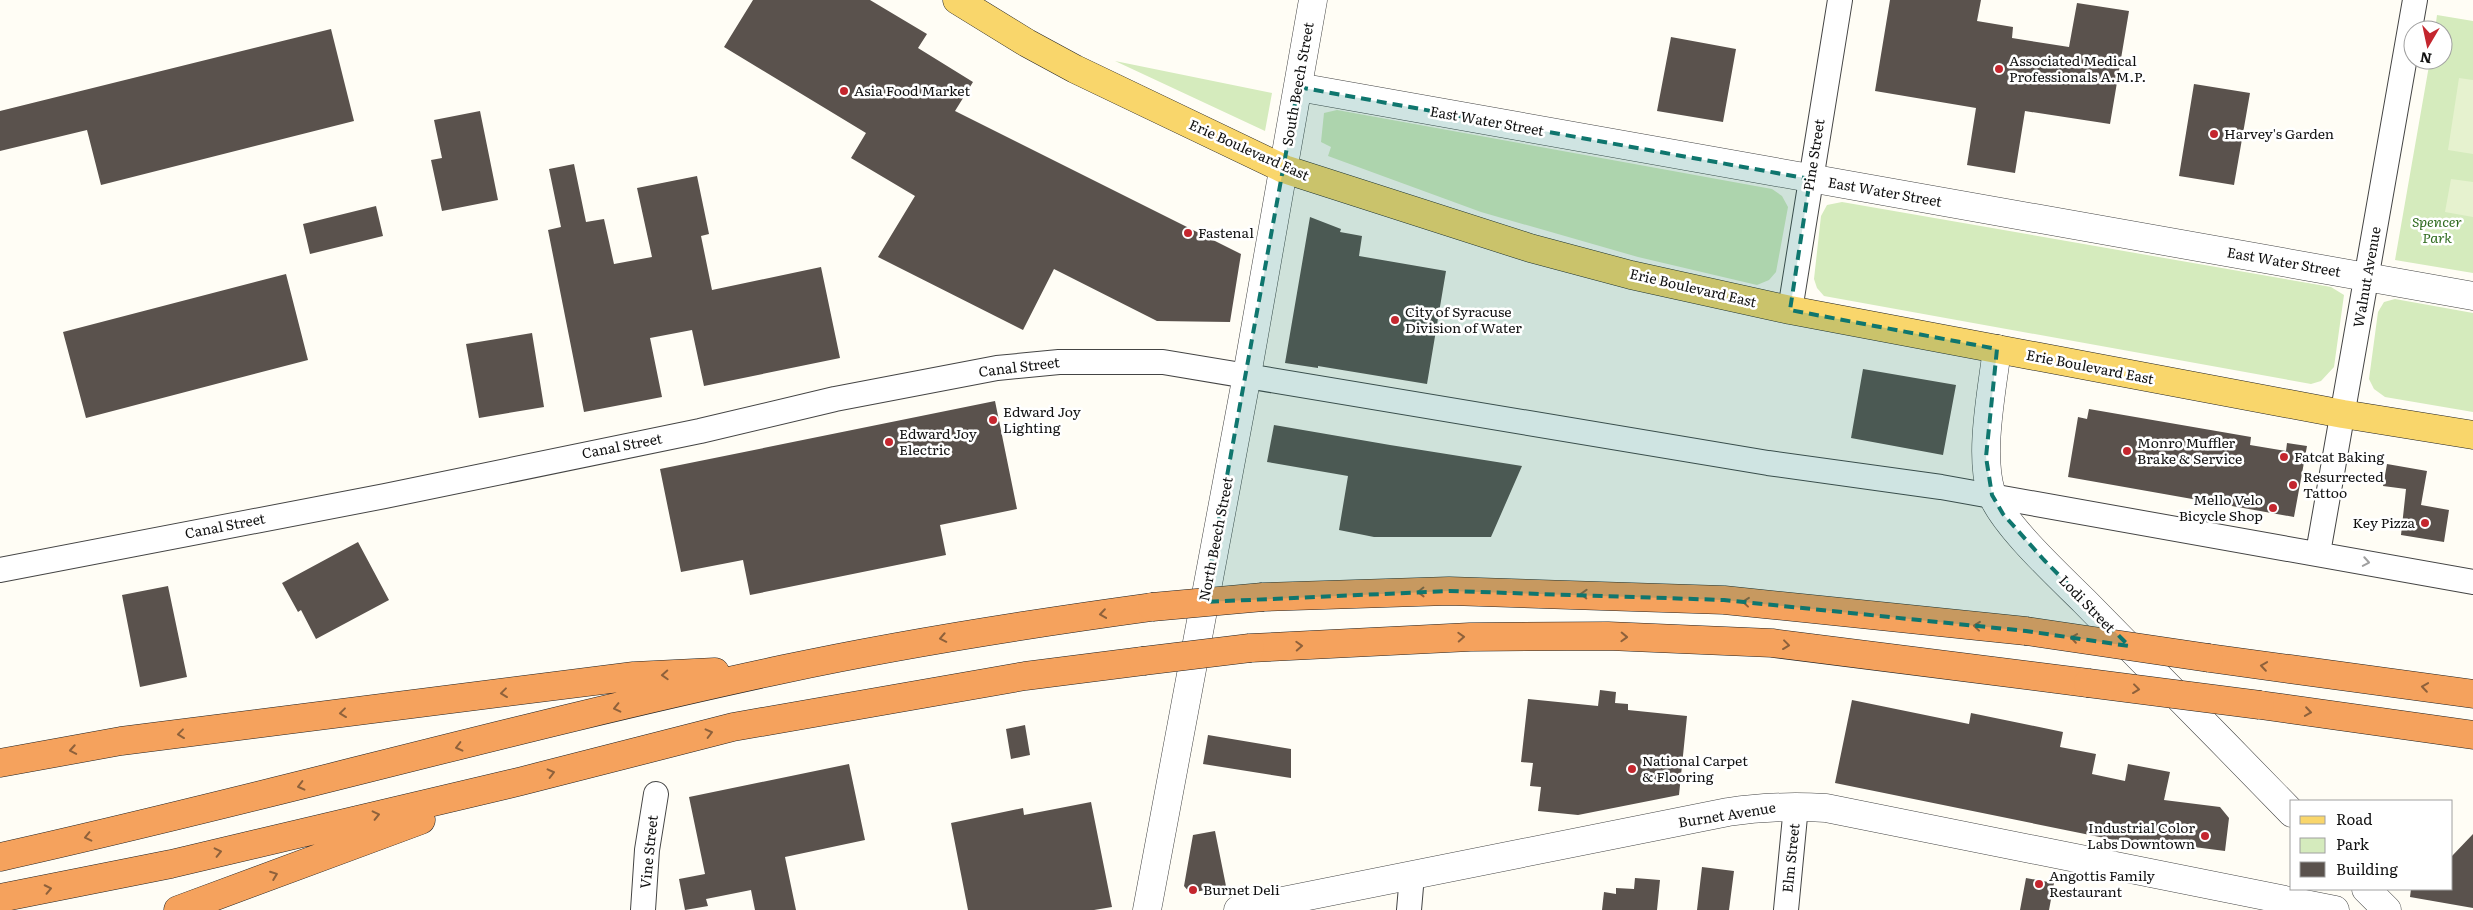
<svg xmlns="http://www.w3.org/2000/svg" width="2473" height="910" viewBox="0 0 2473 910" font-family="Literata,serif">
  <rect width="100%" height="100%" fill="#fffdf5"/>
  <!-- green -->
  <path fill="#d5ebbd" d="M 2437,15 L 2473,21 L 2473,273 L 2395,260 L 2430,60 L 2443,60 L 2443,30 L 2435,30 Z
    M 1115,61 L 1272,93 L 1265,131 Z
    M 1337,110 L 1772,189 L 1782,196 L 1788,207 L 1776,272 L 1769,280 L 1757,285 L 1638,257 L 1481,212 L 1328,156 L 1331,147 L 1321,142 L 1324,113 Z
    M 1842,202 L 2331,287 L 2344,295 L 2334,367 L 2321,381 L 2311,384 L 1824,296 L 1817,288 L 1814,279 L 1821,216 L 1827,205 Z
    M 2395,299 L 2473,313 L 2473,412 L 2385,397 L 2374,389 L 2369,379 L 2378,312 L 2384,302 Z"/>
  <!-- pitch -->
  <path fill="#e6f2cf" d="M 2459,78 L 2473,80 L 2473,154 L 2448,150 Z
    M 2451,179 L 2473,182 L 2473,217 L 2445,212 Z"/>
  <!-- building -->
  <path fill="#5a524d" d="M 753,0 L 870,0 L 927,34 L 918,48 L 973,82 L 955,111 L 1241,254 L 1230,322 L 1157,321 L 1054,269 L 1023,330 L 878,257 L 915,196 L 851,158 L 866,133 L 724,47 Z
    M 1890,0 L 1981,0 L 1977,21 L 2013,27 L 2012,38 L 2069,47 L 2077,3 L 2129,11 L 2110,124 L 2025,111 L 2015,173 L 1967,165 L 1976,108 L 1875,91 Z
    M 331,29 L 354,121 L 101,185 L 87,130 L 0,151 L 0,111 Z
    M 1671,37 L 1736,49 L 1723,122 L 1657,111 Z
    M 2194,84 L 2250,93 L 2234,185 L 2179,176 Z
    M 480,111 L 498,200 L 442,211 L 431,160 L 442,158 L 434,120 Z
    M 574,164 L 586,222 L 604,219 L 614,264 L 652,257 L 637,188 L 697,176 L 709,234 L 701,236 L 712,290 L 821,267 L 840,358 L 704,386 L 692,330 L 650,338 L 662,397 L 584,412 L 548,230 L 561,227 L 549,169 Z
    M 376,206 L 383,236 L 310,254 L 303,224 Z
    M 1310,217 L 1341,229 L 1340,232 L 1362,236 L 1359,256 L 1446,271 L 1427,384 L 1318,366 L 1318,368 L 1285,363 Z
    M 286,274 L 308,360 L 86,418 L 63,332 Z
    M 532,333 L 544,407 L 479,418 L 466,344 Z
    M 1863,369 L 1956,385 L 1943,455 L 1851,438 Z
    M 995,401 L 1017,509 L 940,525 L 946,555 L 750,595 L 743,560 L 681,572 L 660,469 Z
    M 2089,409 L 2251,437 L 2250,445 L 2286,451 L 2287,443 L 2307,446 L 2294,517 L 2068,477 L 2078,417 L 2087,419 Z
    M 1274,425 L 1390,445 L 1522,466 L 1491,537 L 1374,537 L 1339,530 L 1348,476 L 1267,462 Z
    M 2387,464 L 2427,471 L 2421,505 L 2449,510 L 2444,542 L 2401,535 L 2406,489 L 2383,486 Z
    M 358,542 L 389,600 L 316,639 L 301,610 L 298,612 L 282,583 Z
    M 168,586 L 187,677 L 140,687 L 122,595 Z
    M 1600,690 L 1616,692 L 1615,703 L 1628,704 L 1628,710 L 1687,716 L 1679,795 L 1578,815 L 1538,811 L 1541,787 L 1530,786 L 1533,763 L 1521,762 L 1528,699 L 1598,706 Z
    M 1852,700 L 1969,724 L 1971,713 L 2063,732 L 2060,747 L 2096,754 L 2092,774 L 2125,781 L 2128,764 L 2170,772 L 2164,800 L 2220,807 L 2229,818 L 2225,851 L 2155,842 L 2154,848 L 1835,783 Z
    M 1025,725 L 1030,755 L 1011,759 L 1006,729 Z
    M 1208,735 L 1291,749 L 1291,778 L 1203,764 Z
    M 849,764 L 865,840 L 785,857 L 796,910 L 755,910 L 751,890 L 706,899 L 708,906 L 685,910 L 679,879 L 705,874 L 689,797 Z
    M 1091,802 L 1112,907 L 1094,910 L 968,910 L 951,823 L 1023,808 L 1024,815 Z
    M 1215,831 L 1226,886 L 1190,893 L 1184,886 L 1193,835 Z
    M 2473,834 L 2473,908 L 2410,897 L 2411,889 L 2452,889 L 2452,856 Z
    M 1702,867 L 1734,871 L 1729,910 L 1697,910 Z
    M 1635,878 L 1660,880 L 1657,910 L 1602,910 L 1604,892 L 1616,894 L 1616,888 L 1634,889 Z
    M 2026,878 L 2054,883 L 2049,910 L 2020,910 Z"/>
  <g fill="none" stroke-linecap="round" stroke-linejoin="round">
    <!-- minor casing -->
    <g stroke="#444" stroke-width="26">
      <path id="minor" d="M 1790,310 L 1840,0
        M 2318,553 L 2415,0
        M 0,570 L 385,496 L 700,431 L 835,399 L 997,368 L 1059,362 L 1163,362 L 1768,463 L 1941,487 L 2473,582
        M 643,910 L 647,850 L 656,794
        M 1409,910 L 1412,875
        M 1786,910 L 1796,806"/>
    </g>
    <!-- tertiary casing -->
    <g stroke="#444" stroke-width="29">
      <path id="tertiary" d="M 1298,87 L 2473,296
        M 1997,349 C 1992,391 1979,453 1991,492 C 2001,523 2060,577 2084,601 C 2154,672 2223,742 2292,813
        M 2366,889 L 2387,910
        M 1147,910 L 1247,375 L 1313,0
        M 1238,910 L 1728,812 C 1761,807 1792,806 1826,808 L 2335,910"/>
    </g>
    <!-- primary casing -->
    <g stroke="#222" stroke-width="29">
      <path id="primary" d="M 957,0 L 1027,43 L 1075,69 L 1284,169 L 1530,248 L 1631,275 L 1790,310 L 2343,414 L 2473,435"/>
    </g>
    <!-- motorway casing -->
    <g stroke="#222" stroke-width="29">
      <path id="motorway" d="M 1263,597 L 1449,591 L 1724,600 L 2026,631
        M 1250,648 L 1470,637 L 1608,636 L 1772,643 L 2088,683
        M 2209,658 L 2473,694
        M 2260,705 L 2473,735
        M 0,763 L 121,741 L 634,676 L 715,672
        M 0,857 C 262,799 521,725 784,669 C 906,643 1028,624 1152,607
        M 0,898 L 171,864 L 522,781 L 733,727 L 1025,676 L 1143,661
        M 178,910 L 421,820"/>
    </g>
    <!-- minor -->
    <use href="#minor" stroke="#fff" stroke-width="24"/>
    <!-- tertiary -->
    <use href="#tertiary" stroke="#fff" stroke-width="28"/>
    <!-- primary -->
    <use href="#primary" stroke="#f9d66b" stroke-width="28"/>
    <!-- motorway -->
    <use href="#motorway" stroke="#f5a25d" stroke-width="28"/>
    <!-- motorway-bridge casing -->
    <g stroke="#222" stroke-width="29" stroke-linecap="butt">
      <path id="motorway-bridge" d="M 1152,607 L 1263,597
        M 2026,631 L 2209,658
        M 1143,661 L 1250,648
        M 2088,683 L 2260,705"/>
    </g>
    <!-- motorway-bridge -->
    <use href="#motorway-bridge" stroke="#f5a25d" stroke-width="28"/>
  </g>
  <!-- one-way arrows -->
  <defs><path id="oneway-chevron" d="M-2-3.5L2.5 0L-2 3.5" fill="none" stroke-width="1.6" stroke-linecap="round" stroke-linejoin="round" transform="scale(1.25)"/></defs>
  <use stroke="#a0a0a0" href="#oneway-chevron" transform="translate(2366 562) rotate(10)"/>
  <g stroke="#8e613b">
    <use href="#oneway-chevron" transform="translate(1421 592) rotate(179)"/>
    <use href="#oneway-chevron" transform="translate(1584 594) rotate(-178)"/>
    <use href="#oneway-chevron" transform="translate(1746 602) rotate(-174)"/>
    <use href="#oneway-chevron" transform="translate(1103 614) rotate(172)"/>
    <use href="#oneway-chevron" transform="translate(1977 626) rotate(-174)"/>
    <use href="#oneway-chevron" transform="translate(1461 637) rotate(-3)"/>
    <use href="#oneway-chevron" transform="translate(1624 637) rotate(2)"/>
    <use href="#oneway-chevron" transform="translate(943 638) rotate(169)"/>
    <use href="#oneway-chevron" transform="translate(2074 638) rotate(-172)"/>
    <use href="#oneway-chevron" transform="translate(1786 645) rotate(7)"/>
    <use href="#oneway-chevron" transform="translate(1299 646) rotate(-3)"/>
    <use href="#oneway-chevron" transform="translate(2264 666) rotate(-172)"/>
    <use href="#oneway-chevron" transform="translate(665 675) rotate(177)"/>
    <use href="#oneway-chevron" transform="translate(2425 687) rotate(-172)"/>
    <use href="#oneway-chevron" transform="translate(2136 689) rotate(7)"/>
    <use href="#oneway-chevron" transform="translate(504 693) rotate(173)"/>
    <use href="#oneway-chevron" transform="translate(617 708) rotate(167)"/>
    <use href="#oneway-chevron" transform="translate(2308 712) rotate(8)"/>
    <use href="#oneway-chevron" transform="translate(343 713) rotate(173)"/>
    <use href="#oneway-chevron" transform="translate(709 733) rotate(-14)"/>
    <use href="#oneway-chevron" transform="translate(181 734) rotate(173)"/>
    <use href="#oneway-chevron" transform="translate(459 747) rotate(166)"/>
    <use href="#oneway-chevron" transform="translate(73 750) rotate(170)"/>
    <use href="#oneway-chevron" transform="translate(551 773) rotate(-14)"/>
    <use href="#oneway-chevron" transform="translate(301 786) rotate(166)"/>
    <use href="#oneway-chevron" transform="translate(376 815) rotate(-13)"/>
    <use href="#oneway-chevron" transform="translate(88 837) rotate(167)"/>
    <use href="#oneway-chevron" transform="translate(218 852) rotate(-13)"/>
    <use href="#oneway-chevron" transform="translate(274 875) rotate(-21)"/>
    <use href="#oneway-chevron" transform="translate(48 889) rotate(-12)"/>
  </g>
  <!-- marked area -->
  <path fill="#0f766e" fill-opacity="0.2" stroke="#0f766e" stroke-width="4" stroke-dasharray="10 6" stroke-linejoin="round" d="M 1298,87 L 1810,179 L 1790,310 L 1997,349 L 1986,457 L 1992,495 L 2003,514 L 2044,560 L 2129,646 L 2026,631 L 1724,600 L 1449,591 L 1204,602 Z"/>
  <!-- markers -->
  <g fill="#c4262e" stroke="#fff" stroke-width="2">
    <circle cx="1999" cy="69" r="5"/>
    <circle cx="844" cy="91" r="5"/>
    <circle cx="2214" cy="134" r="5"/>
    <circle cx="1188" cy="233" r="5"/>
    <circle cx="1395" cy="320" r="5"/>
    <circle cx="993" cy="420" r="5"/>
    <circle cx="889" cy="442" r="5"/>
    <circle cx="2127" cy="451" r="5"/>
    <circle cx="2284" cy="457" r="5"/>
    <circle cx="2293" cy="485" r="5"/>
    <circle cx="2273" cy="508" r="5"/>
    <circle cx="2425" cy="523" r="5"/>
    <circle cx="1632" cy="769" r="5"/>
    <circle cx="2205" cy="836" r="5"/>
    <circle cx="2039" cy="884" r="5"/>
    <circle cx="1193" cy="890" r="5"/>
  </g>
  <g text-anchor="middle" stroke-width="5" stroke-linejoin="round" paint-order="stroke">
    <!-- poi labels -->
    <g font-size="14" fill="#111" stroke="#fff" text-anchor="start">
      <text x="2009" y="66">Associated Medical<tspan x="2009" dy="16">Professionals A.M.P.</tspan></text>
      <text x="854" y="96">Asia Food Market</text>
      <text x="2224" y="139">Harvey's Garden</text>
      <text x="1198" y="238">Fastenal</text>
      <text x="1405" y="317">City of Syracuse<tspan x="1405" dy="16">Division of Water</tspan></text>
      <text x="1003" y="417">Edward Joy<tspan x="1003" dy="16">Lighting</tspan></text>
      <text x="899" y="439">Edward Joy<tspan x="899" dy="16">Electric</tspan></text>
      <text x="2137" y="448">Monro Muffler<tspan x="2137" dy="16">Brake &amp; Service</tspan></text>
      <text x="2294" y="462">Fatcat Baking</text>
      <text x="2303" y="482">Resurrected<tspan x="2303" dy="16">Tattoo</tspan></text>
      <text x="2263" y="505" text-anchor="end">Mello Velo<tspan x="2263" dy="16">Bicycle Shop</tspan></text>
      <text x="2415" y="528" text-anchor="end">Key Pizza</text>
      <text x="1642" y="766">National Carpet<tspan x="1642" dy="16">&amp; Flooring</tspan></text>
      <text x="2195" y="833" text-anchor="end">Industrial Color<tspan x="2195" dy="16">Labs Downtown</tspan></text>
      <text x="2049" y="881">Angottis Family<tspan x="2049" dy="16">Restaurant</tspan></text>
      <text x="1203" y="895">Burnet Deli</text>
    </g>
    <!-- street labels -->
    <g font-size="14" fill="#111" stroke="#fff">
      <text transform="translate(1298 84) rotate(-80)" y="5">South Beech Street</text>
      <text transform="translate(1487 121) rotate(10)" y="5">East Water Street</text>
      <text transform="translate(1249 150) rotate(24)" y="5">Erie Boulevard East</text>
      <text transform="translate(1814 155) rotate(-81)" y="5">Pine Street</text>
      <text transform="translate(1885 192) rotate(10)" y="5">East Water Street</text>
      <text transform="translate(2284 262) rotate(10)" y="5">East Water Street</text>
      <text transform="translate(2367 277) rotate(-80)" y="5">Walnut Avenue</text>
      <text transform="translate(1693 288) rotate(13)" y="5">Erie Boulevard East</text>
      <text transform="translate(1019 367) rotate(-7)" y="5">Canal Street</text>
      <text transform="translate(2090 367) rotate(11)" y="5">Erie Boulevard East</text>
      <text transform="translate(622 446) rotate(-11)" y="5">Canal Street</text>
      <text transform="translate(225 526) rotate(-11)" y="5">Canal Street</text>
      <text transform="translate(1216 539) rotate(-79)" y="5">North Beech Street</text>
      <text transform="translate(2087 604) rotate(46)" y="5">Lodi Street</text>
      <text transform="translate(1727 815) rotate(-9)" y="5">Burnet Avenue</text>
      <text transform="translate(649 852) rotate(-84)" y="5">Vine Street</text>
      <text transform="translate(1791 858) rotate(-84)" y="5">Elm Street</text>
    </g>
    <!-- park labels -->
    <g font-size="14" font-style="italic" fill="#2f6b1f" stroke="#fff">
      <text x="2437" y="227">Spencer<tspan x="2437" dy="16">Park</tspan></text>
    </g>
  </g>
  <!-- legend -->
  <rect x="2290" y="800" width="162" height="90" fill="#ffffff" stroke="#a0a0a0"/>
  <rect x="2300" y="816" width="25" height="8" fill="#f9d66b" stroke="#a0a0a0"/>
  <text x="2336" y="825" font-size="15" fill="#111111">Road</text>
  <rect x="2300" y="838" width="25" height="15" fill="#d5ebbd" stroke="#a0a0a0"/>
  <text x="2336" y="850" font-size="15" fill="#111111">Park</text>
  <rect x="2300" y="862" width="25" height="15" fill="#5a524d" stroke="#a0a0a0"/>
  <text x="2336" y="875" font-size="15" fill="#111111">Building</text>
  <!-- north arrow -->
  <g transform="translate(2428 45) rotate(189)"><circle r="24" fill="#ffffff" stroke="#a0a0a0"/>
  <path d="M0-4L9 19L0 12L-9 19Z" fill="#c4262e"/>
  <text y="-8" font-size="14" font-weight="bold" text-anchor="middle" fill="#111111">N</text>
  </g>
</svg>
